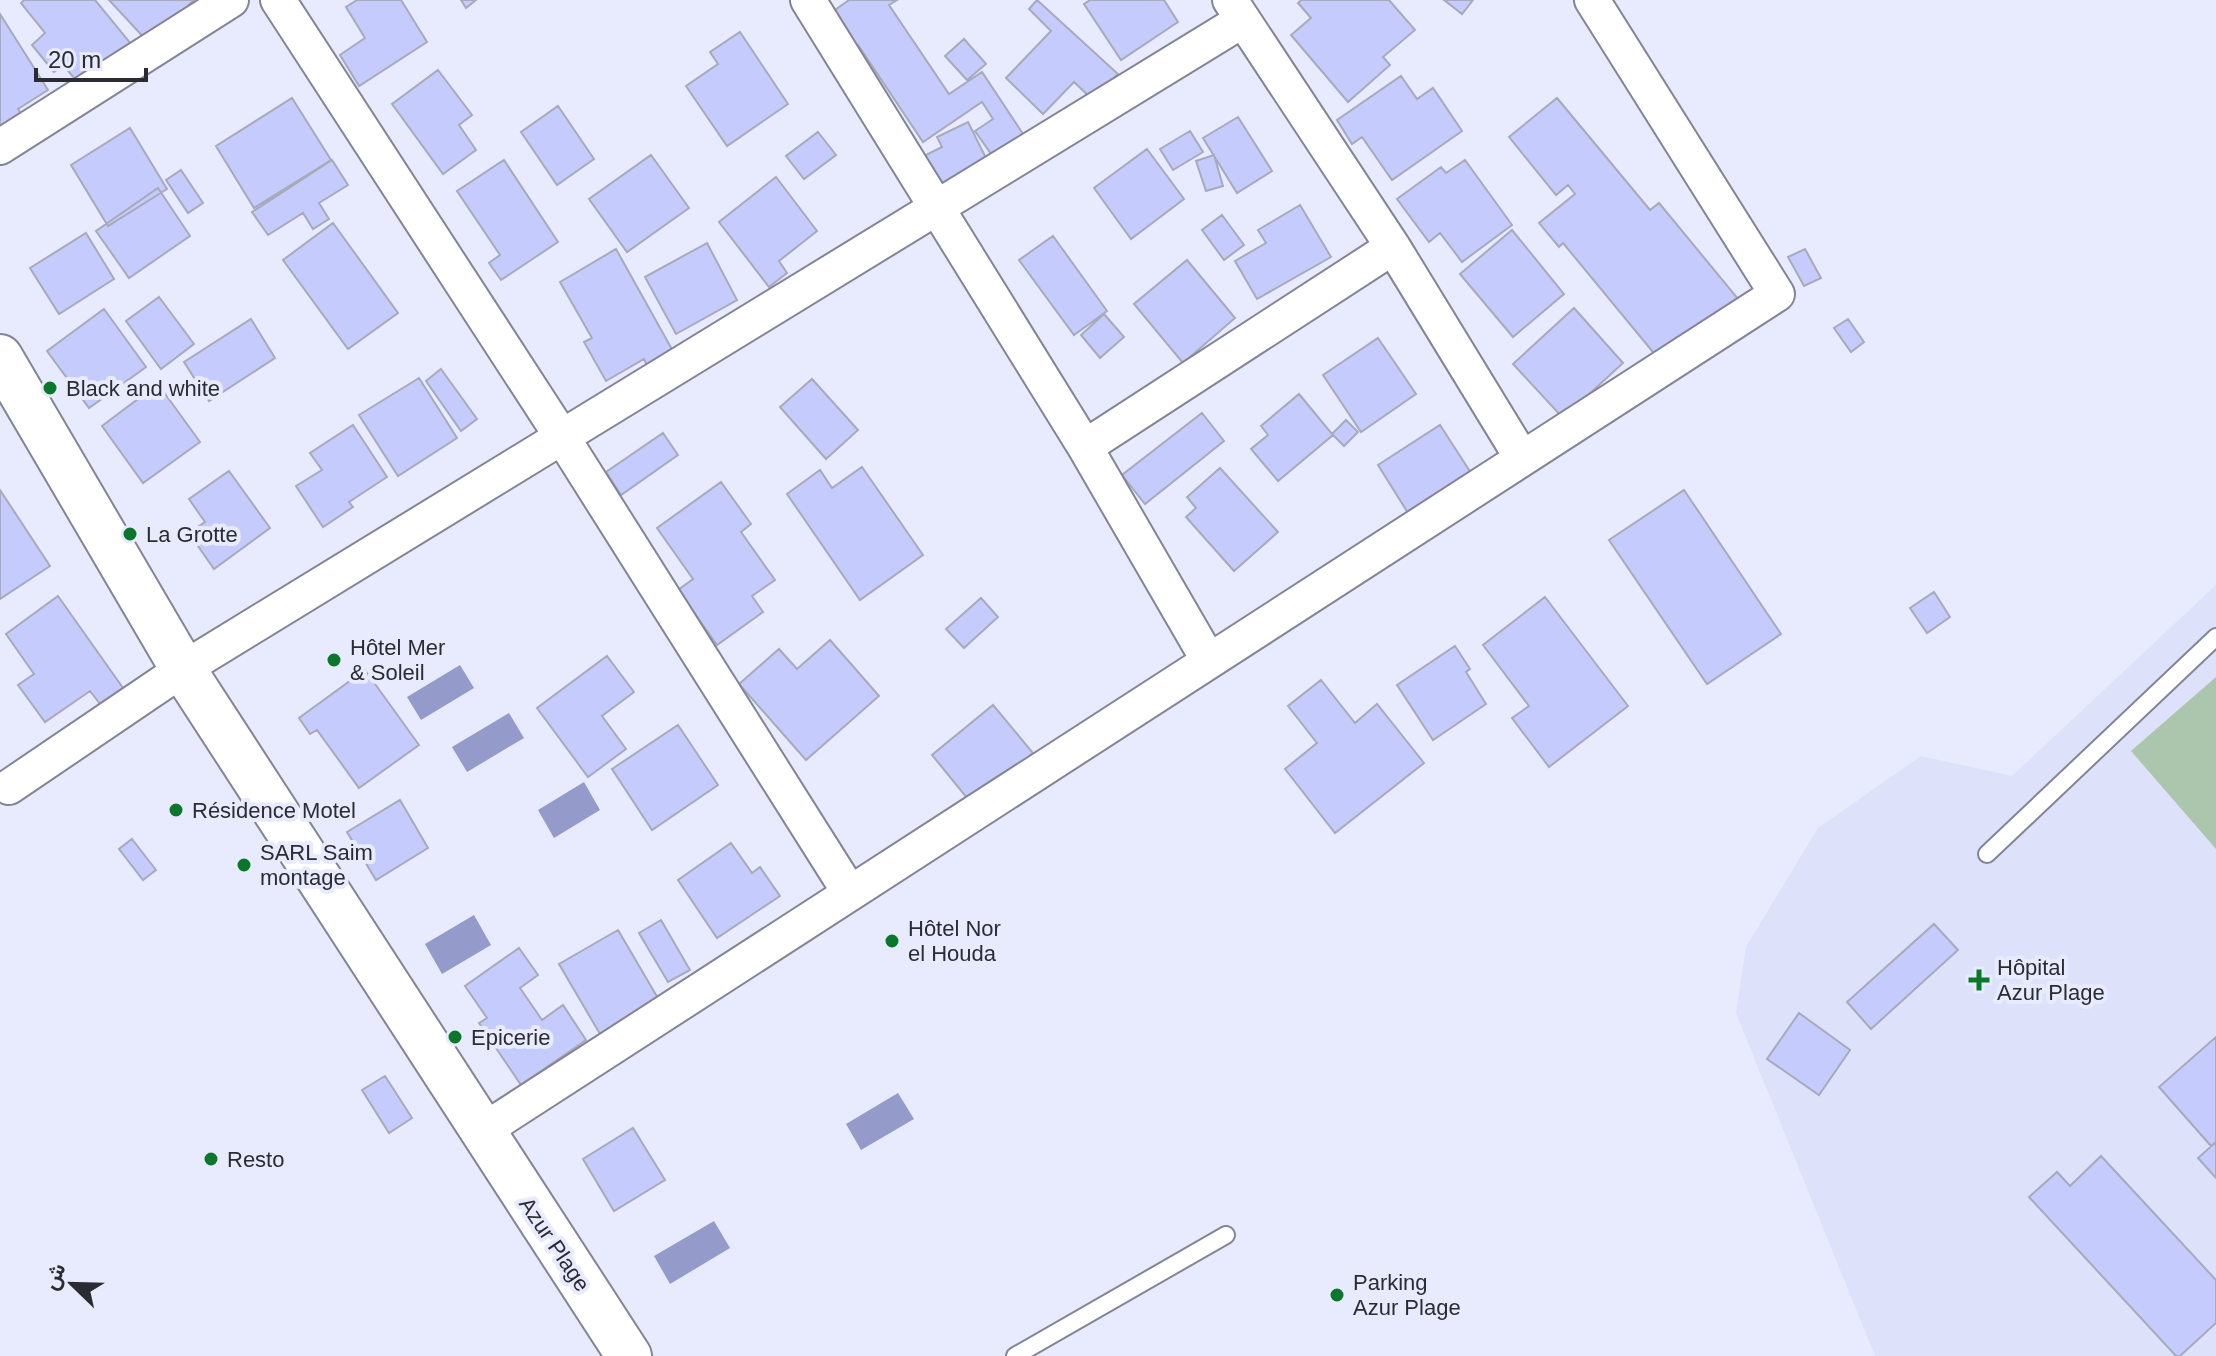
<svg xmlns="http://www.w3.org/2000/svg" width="2216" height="1356" viewBox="0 0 2216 1356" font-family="Arial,Vazirmatn,sans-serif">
  <rect width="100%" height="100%" fill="#e8ebfd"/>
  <!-- built -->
  <path fill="#dde1fa" d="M 2216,585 L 2216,1356 L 1875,1356 L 1736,1013 L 1746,947 L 1818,828 L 1921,756 L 2012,776 Z"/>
  <!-- green -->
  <path fill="#acc6ad" d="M 2216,677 L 2216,849 L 2131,751 Z"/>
  <!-- water -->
  <path fill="#949aca" d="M 460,665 L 474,688 L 421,720 L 407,697 Z
    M 509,713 L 524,738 L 467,772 L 452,747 Z
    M 584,782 L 600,810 L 554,838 L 538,810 Z
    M 474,915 L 491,945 L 442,974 L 425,944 Z
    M 898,1093 L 914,1119 L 861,1150 L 846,1124 Z
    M 714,1221 L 730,1248 L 670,1284 L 654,1256 Z"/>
  <!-- building -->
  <path fill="#c5cbfd" stroke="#a7aabb" stroke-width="2" d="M 24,0 L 95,0 L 132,45 L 82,87 L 63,65 L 54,72 L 32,45 L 45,33 L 21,3 Z
    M 109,0 L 194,0 L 149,43 Z
    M 357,0 L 401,0 L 427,42 L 359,86 L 340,55 L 365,38 L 346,7 Z
    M 461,0 L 476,0 L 466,8 Z
    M 849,0 L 897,0 L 889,5 L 949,94 L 982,72 L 1025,137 L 994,158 L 975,131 L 993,119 L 982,102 L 923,142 L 858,45 L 851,50 L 828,15 Z
    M 1037,0 L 1118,74 L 1093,100 L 1074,82 L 1043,114 L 1006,78 L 1051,31 L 1029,9 Z
    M 1090,0 L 1164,0 L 1178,22 L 1121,60 L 1084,4 Z
    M 1301,0 L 1389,0 L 1415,30 L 1383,57 L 1390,65 L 1348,102 L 1291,35 L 1311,18 L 1298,3 Z
    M 1444,0 L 1473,0 L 1462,14 Z
    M 0,14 L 48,90 L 18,109 L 22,115 L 0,129 Z
    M 740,32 L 788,104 L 727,146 L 686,86 L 718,64 L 710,52 Z
    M 964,39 L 986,64 L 967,80 L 945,56 Z
    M 438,70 L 472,115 L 459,125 L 476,150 L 443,174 L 392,104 Z
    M 1401,76 L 1417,99 L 1433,88 L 1462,131 L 1392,180 L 1362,137 L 1352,144 L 1337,120 Z
    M 292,98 L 331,160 L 254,208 L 216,146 Z
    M 1557,98 L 1650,210 L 1659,203 L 1739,300 L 1662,363 L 1563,243 L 1559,247 L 1539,223 L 1575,194 L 1568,185 L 1556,195 L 1509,137 Z
    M 558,106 L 594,159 L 557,185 L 521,132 Z
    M 1238,117 L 1272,171 L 1237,193 L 1203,138 Z
    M 968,122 L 988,162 L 936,187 L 922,157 L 942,147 L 937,137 Z
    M 130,128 L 167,189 L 108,226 L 71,165 Z
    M 1190,131 L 1203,152 L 1173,170 L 1160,149 Z
    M 818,132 L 836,155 L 804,179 L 786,156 Z
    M 1147,149 L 1184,199 L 1131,239 L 1094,188 Z
    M 651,155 L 689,208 L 627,252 L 589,199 Z
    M 1214,155 L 1223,186 L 1206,191 L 1196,161 Z
    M 332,160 L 348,185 L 319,203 L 329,219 L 313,229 L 303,213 L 268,235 L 252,212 Z
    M 504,160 L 558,242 L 501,280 L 489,263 L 500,255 L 457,191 Z
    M 1465,160 L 1512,225 L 1462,262 L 1440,233 L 1429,242 L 1397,199 L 1441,167 L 1446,173 Z
    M 181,170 L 203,203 L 188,213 L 166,180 Z
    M 776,177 L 817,231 L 779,261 L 787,273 L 769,287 L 719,222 Z
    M 158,188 L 190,236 L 129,278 L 96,231 Z
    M 1300,205 L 1331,257 L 1257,299 L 1235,261 L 1266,243 L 1258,230 Z
    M 1222,215 L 1244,245 L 1224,260 L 1202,230 Z
    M 333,223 L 398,313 L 348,349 L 283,260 Z
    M 1512,230 L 1564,294 L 1513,337 L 1460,274 Z
    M 86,233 L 114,279 L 59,314 L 30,268 Z
    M 1053,236 L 1107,311 L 1074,335 L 1019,260 Z
    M 707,243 L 737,300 L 676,334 L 645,277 Z
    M 616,249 L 674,353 L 648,368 L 644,359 L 606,381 L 584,342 L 592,338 L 560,282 Z
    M 1805,249 L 1821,278 L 1804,286 L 1788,257 Z
    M 1187,260 L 1235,318 L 1183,363 L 1134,304 Z
    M 159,297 L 194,344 L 161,369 L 126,321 Z
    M 1574,308 L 1623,363 L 1563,418 L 1513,364 Z
    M 104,309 L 146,367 L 89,408 L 47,351 Z
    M 1104,314 L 1124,337 L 1100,358 L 1081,335 Z
    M 251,319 L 275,358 L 209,401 L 184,362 Z
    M 1848,319 L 1864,342 L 1851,352 L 1834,328 Z
    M 1378,338 L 1416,394 L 1361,432 L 1323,375 Z
    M 441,369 L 477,419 L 461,431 L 426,381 Z
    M 419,378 L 457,438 L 398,476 L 359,415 Z
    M 812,379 L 858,430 L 826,459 L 780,407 Z
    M 158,384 L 200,442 L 143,483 L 102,426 Z
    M 1299,394 L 1333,435 L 1278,481 L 1251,449 L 1268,435 L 1261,426 Z
    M 1202,413 L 1224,441 L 1145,504 L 1122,475 Z
    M 1346,420 L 1358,432 L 1344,446 L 1332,434 Z
    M 353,425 L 387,477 L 349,502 L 353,507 L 323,527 L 296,486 L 322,470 L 310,453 Z
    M 1440,425 L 1471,473 L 1408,513 L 1378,465 Z
    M 663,433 L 678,455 L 621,495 L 606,472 Z
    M 862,467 L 923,555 L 860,600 L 787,494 L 820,470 L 832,488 Z
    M 1220,468 L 1278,532 L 1234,571 L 1186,517 L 1196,508 L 1187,497 Z
    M 229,471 L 270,528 L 214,569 L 189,533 L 205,522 L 189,499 Z
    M 721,482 L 751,524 L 741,532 L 775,580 L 752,596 L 763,612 L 717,645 L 678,590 L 693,579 L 657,528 Z
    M 0,490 L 50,566 L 0,599 Z
    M 1684,490 L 1781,634 L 1707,684 L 1609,540 Z
    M 1934,592 L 1950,617 L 1927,633 L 1910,608 Z
    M 58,596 L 123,688 L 100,704 L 90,691 L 45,722 L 18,685 L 34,674 L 6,634 Z
    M 1545,597 L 1628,706 L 1549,767 L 1512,718 L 1529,706 L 1483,645 Z
    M 981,598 L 998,617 L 964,648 L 946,629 Z
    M 830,640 L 879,696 L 806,760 L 739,684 L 779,649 L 797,669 Z
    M 1455,646 L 1470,669 L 1466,672 L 1486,704 L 1433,740 L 1397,685 Z
    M 607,656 L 634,692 L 602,716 L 626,749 L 588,777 L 537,708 Z
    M 365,670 L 419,745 L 359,788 L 317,730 L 310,734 L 299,718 Z
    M 1321,680 L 1355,723 L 1377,704 L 1424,763 L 1335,833 L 1285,769 L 1317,743 L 1288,706 Z
    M 993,705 L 1033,753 L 972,804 L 932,755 Z
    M 678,725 L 718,785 L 652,830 L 612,769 Z
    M 400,800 L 428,848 L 376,880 L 347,832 Z
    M 132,839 L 156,870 L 143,880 L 119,849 Z
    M 731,843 L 752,873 L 760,867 L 780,896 L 717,938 L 678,880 Z
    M 661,920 L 690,970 L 668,982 L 639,933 Z
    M 1934,924 L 1958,950 L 1871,1029 L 1847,1002 Z
    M 618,930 L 659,1000 L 600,1034 L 559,964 Z
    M 519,948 L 538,975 L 520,988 L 542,1020 L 563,1005 L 586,1040 L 521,1085 L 479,1023 L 487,1018 L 465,986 Z
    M 1799,1013 L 1850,1050 L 1819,1095 L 1767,1059 Z
    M 2216,1037 L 2216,1142 L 2211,1146 L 2159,1087 Z
    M 385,1076 L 412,1118 L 389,1133 L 362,1090 Z
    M 633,1128 L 665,1180 L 614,1211 L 583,1159 Z
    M 2216,1142 L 2216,1178 L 2198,1158 Z
    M 2101,1156 L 2216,1280 L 2216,1323 L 2180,1356 L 2176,1356 L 2029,1197 L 2057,1172 L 2070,1186 Z"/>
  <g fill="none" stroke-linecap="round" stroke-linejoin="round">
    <!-- lane casing -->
    <g stroke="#838595" stroke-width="20">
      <path id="lane" d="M 1987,854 L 2216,637
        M 1015,1356 L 1226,1235"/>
    </g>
    <!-- street casing -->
    <g stroke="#838595" stroke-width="38">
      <path id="street" d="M 278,0 L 562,437 L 850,893
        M 808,0 L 1085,447 L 1209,661
        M 1230,0 L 1393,247 L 1522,458
        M 0,147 L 231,0
        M 1085,447 L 1393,247
        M 9,787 L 183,669 L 1243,20
        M 484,1130 L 1777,294 L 1592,0"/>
    </g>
    <!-- secondary casing -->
    <g stroke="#838595" stroke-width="48">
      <path id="secondary" d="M 0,357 L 183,669 L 629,1356"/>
    </g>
    <!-- lane -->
    <use href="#lane" stroke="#fff" stroke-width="16"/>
    <!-- street -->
    <use href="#street" stroke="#fff" stroke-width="34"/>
    <!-- secondary -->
    <use href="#secondary" stroke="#fff" stroke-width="44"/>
  </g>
  <!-- markers -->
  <g fill="#0a772a" stroke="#e8ebfd" stroke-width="3">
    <circle cx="50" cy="388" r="8"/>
    <circle cx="130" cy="534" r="8"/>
    <circle cx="334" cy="660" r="8"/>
    <circle cx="176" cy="810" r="8"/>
    <circle cx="244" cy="865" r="8"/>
    <circle cx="892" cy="941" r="8"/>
    <path d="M1975 968h8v8h8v8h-8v8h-8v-8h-8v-8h8z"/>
    <circle cx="455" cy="1037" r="8"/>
    <circle cx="211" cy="1159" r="8"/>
    <circle cx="1337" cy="1295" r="8"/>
  </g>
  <g text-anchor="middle" stroke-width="8" stroke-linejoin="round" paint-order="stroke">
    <!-- poi labels -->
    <g font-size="22" fill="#2b2c33" stroke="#e8ebfd" text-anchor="start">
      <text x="66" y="396">Black and white</text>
      <text x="146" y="542">La Grotte</text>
      <text x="350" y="655">Hôtel Mer<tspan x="350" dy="25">&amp; Soleil</tspan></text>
      <text x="192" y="818">Résidence Motel</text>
      <text x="260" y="860">SARL Saim<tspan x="260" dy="25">montage</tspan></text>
      <text x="908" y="936">Hôtel Nor<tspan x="908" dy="25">el Houda</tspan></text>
      <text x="1997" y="975">Hôpital<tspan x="1997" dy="25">Azur Plage</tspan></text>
      <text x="471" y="1045">Epicerie</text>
      <text x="227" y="1167">Resto</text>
      <text x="1353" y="1290">Parking<tspan x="1353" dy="25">Azur Plage</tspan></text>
    </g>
    <!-- street labels -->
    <g font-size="22" fill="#2b2c33" stroke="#e8ebfd">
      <text transform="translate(555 1244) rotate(56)" y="8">Azur Plage</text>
    </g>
  </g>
  <!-- north arrow -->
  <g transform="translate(72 1284) rotate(293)" stroke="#e8ebfd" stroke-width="6" paint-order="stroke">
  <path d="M0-6L14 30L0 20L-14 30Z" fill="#2b2c33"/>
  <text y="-12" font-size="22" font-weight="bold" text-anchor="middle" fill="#2b2c33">ش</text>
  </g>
  <!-- scale -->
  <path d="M36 68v12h110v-12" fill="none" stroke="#2b2c33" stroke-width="4"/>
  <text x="48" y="68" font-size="24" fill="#2b2c33" stroke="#e8ebfd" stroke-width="6" paint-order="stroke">20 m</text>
</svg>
